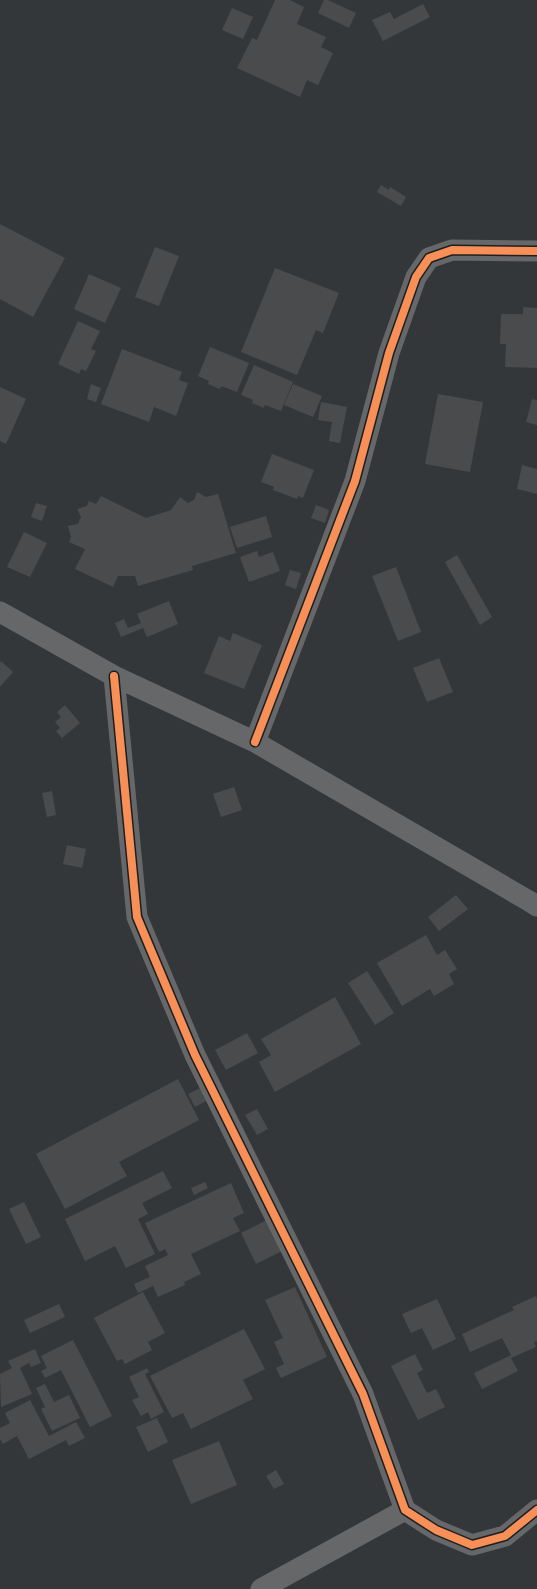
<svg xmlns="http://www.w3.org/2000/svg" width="537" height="1589" viewBox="0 0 537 1589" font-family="Montserrat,sans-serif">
  <rect width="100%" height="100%" fill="#34373a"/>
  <!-- building -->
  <path fill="#4a4b4c" d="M 275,0 L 290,0 L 304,7 L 297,24 L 326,37 L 321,47 L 333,53 L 318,85 L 307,80 L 300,97 L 237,68 L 252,38 L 257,40 Z
    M 324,0 L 328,0 L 356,13 L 349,28 L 318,13 Z
    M 423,4 L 430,17 L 383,41 L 372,20 L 390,12 L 394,19 Z
    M 232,8 L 253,17 L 243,39 L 222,30 Z
    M 381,185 L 389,190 L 390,187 L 406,197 L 401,206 L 377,192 Z
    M 0,224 L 65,258 L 33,317 L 0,299 Z
    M 155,247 L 179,256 L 159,306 L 135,297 Z
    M 275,268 L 339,293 L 323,333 L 316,330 L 297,375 L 241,352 Z
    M 89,274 L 121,288 L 105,323 L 74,309 Z
    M 523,307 L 537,308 L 537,368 L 505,367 L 506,344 L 500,344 L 501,314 L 523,314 Z
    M 78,321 L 100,331 L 91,349 L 96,351 L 86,371 L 81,369 L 79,374 L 58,364 Z
    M 210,347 L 249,363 L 237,392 L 221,386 L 220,389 L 208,384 L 209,381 L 198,376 Z
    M 122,349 L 182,372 L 179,380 L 188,383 L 176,416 L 154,407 L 149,422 L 101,404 Z
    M 254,365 L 293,382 L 281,411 L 265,405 L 264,408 L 252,403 L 253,400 L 241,395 Z
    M 91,384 L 101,388 L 96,402 L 87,399 Z
    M 293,384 L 322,396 L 313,417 L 284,405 Z
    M 0,387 L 26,399 L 6,444 L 0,441 Z
    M 438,394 L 483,402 L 470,472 L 425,464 Z
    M 532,399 L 537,400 L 537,425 L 526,422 Z
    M 321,402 L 347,407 L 340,443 L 329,441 L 332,422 L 318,420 Z
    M 272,454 L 314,470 L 303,498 L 298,496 L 297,499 L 273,490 L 274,487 L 261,482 Z
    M 522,465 L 537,469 L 537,494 L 517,489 Z
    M 197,492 L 206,497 L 218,494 L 236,553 L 192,566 L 193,570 L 138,586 L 135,576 L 118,576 L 113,587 L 75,569 L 85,549 L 69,542 L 71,537 L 68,526 L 78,524 L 81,517 L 77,509 L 87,506 L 89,501 L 96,504 L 101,496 L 146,518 L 171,510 L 180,497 L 188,503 L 194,500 Z
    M 36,503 L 47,506 L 42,521 L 31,517 Z
    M 316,505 L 329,510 L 325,523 L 311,518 Z
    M 266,516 L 272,537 L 237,548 L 230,527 Z
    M 24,532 L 47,543 L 30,577 L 7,567 Z
    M 257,551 L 259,557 L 273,552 L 280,571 L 249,582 L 240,557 Z
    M 457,555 L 492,617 L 480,625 L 445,562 Z
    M 396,567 L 421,632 L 398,641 L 372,576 Z
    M 290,570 L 301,573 L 296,589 L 285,585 Z
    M 169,601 L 178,624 L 147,637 L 143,628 L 121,637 L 115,623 L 124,619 L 128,628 L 141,623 L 137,614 Z
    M 233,633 L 262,645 L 244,689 L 204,673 L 219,636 L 230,641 Z
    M 439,658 L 453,692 L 427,702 L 413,668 Z
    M 1,661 L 13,672 L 0,687 L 0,663 Z
    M 65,705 L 80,723 L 62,738 L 56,731 L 60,728 L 55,722 L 61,717 L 57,712 Z
    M 234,787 L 242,810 L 221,817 L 213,794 Z
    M 52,791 L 56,815 L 47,817 L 42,793 Z
    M 67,845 L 86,849 L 82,868 L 63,864 Z
    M 456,895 L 468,909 L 439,931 L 428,917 Z
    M 426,935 L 437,955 L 445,950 L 457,969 L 449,974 L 454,984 L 434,996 L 430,989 L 402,1006 L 377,963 Z
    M 367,971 L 394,1013 L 375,1025 L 348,983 Z
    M 335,997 L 361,1044 L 275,1092 L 259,1062 L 271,1055 L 261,1039 Z
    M 247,1033 L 258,1053 L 226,1070 L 215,1050 Z
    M 178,1079 L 199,1120 L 119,1162 L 127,1176 L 65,1209 L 36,1154 Z
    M 200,1088 L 206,1101 L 195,1107 L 188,1094 Z
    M 257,1109 L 268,1129 L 257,1135 L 245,1115 Z
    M 163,1171 L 172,1188 L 142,1203 L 148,1214 L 138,1219 L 155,1254 L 126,1268 L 115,1246 L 85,1261 L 65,1219 Z
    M 205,1182 L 208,1188 L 194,1195 L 191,1188 Z
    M 231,1183 L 244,1213 L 233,1218 L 240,1231 L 191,1254 L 201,1274 L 184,1282 L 185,1285 L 158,1297 L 153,1286 L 138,1293 L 134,1284 L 150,1277 L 145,1266 L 168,1255 L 165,1249 L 159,1252 L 145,1223 Z
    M 24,1202 L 41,1237 L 26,1244 L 9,1209 Z
    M 267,1220 L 282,1251 L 256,1264 L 241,1233 Z
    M 295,1287 L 327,1357 L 281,1378 L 276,1368 L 284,1364 L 274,1342 L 283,1338 L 265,1300 Z
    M 143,1292 L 165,1333 L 148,1342 L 152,1350 L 125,1364 L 122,1359 L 117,1361 L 94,1318 Z
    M 536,1296 L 537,1299 L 537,1341 L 534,1342 L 536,1347 L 511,1358 L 518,1371 L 482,1389 L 474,1373 L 511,1355 L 502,1338 L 470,1352 L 462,1334 L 514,1310 L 512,1307 Z
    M 437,1299 L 456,1339 L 433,1350 L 422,1328 L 411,1333 L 402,1314 Z
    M 59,1304 L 65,1317 L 30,1333 L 24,1320 Z
    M 244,1329 L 265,1369 L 243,1380 L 253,1399 L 191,1429 L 183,1413 L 172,1418 L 150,1376 Z
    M 73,1340 L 112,1416 L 90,1427 L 61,1370 L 45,1378 L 41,1371 L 47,1368 L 41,1356 Z
    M 35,1349 L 41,1363 L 31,1367 L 29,1363 L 20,1368 L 32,1394 L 1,1407 L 0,1374 L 12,1368 L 8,1361 Z
    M 415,1354 L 423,1370 L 417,1373 L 427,1393 L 436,1389 L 445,1407 L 418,1420 L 391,1366 Z
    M 147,1368 L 149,1372 L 145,1374 L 164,1412 L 151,1419 L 148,1412 L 141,1416 L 132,1400 L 139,1397 L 129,1377 Z
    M 45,1384 L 54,1402 L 69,1395 L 80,1418 L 52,1431 L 41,1409 L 45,1407 L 36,1388 Z
    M 30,1400 L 49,1436 L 76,1422 L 85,1438 L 69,1446 L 66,1440 L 29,1459 L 17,1436 L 3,1444 L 0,1439 L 0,1428 L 10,1423 L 5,1413 Z
    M 157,1418 L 168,1442 L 148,1452 L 136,1427 Z
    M 219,1441 L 237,1485 L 191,1504 L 172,1460 Z
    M 276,1470 L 284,1484 L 274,1489 L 266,1476 Z"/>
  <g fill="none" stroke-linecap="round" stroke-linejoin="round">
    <!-- minor -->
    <path stroke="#666768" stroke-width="21" d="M 0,612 L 114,676 L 255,742 L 529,901 L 537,906
      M 114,676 L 137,917 L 195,1055 L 363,1394 L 405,1510 L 436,1530 L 472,1545 L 505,1536 L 537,1510
      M 255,742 L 355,481 L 389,353 L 416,277 L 429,258 L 452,250 L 537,251
      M 261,1589 L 405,1510"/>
    <!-- cycleway casing -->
    <g stroke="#1c1f21" stroke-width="11">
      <path id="cycleway" d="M 114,676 L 137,917 L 195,1055 L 363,1394 L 405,1510 L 436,1530 L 472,1545 L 505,1536 L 537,1510
        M 255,742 L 355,481 L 389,353 L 416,277 L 429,258 L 452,250 L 537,251"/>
    </g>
    <!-- cycleway -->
    <use href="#cycleway" stroke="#f78f57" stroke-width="8"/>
  </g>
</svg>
